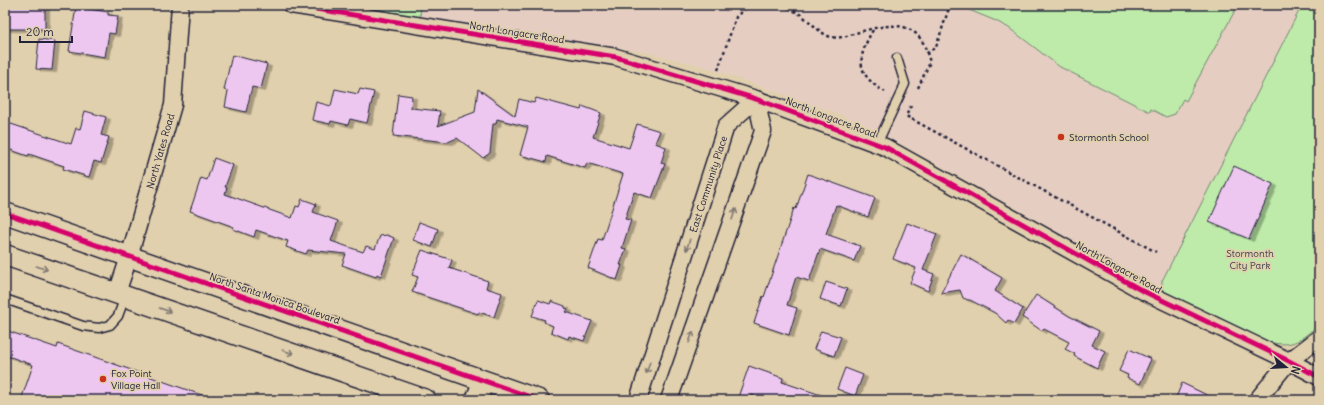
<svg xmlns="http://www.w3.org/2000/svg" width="1324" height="405" viewBox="0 0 1324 405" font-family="Delius,sans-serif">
  <defs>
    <filter id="shadow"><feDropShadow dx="4.5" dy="2.5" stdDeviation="0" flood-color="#0004"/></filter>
  </defs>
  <rect width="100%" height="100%" fill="#e1d0ad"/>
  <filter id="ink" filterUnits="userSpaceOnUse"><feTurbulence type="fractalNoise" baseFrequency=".025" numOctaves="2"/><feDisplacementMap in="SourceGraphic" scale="8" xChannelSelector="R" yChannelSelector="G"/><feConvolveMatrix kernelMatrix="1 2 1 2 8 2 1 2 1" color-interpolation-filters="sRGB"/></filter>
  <g filter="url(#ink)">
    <!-- built -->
    <path fill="#e5cdc1" d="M 421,5 L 1302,5 L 1162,281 L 1162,291 L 914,151 L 860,123 L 833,112 L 703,66 L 645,52 L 420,17 Z"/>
    <!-- green -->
    <path fill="#beeba9" stroke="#708672" d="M 343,5 L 421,5 L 420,17 Z
      M 957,5 L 1238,5 L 1186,101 L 1183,99 L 1175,114 L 1166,117 L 1151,109 L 1150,112 L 1060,67 L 1009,28 L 996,21 Z
      M 1302,5 L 1319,5 L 1319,324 C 1313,329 1306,336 1299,340 C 1285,348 1267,342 1252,337 L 1162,291 L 1162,281 Z"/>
    <!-- building -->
    <path fill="#eec7f0" stroke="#22223b" filter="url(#shadow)" d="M 5,5 L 45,6 L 45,29 L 5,29 Z
      M 76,7 L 108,12 L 108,15 L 118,16 L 115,34 L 109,33 L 105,57 L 69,51 Z
      M 39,39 L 55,41 L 52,70 L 36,69 Z
      M 232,55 L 267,64 L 261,89 L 252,87 L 246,112 L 225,107 L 228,91 L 224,90 Z
      M 335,89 L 358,94 L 360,89 L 374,92 L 367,123 L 350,119 L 348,125 L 331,121 L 330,124 L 312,120 L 316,102 L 331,106 Z
      M 478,89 L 515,116 L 519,99 L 534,103 L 536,98 L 581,110 L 582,106 L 601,113 L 593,137 L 629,148 L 637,124 L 660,131 L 655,143 L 666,147 L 661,163 L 665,164 L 652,198 L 634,192 L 625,219 L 631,220 L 622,248 L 626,249 L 620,265 L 622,265 L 617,280 L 588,268 L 598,239 L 602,240 L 623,174 L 587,163 L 585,168 L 547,156 L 546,162 L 520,155 L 528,127 L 497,119 L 496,124 L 493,124 L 490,153 L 483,158 L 457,138 L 448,142 L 393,136 L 398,94 L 412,96 L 411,108 L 440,111 L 438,126 L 475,112 Z
      M 85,111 L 106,117 L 101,135 L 109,137 L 101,163 L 94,161 L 89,177 L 63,169 L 64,166 L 29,154 L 28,156 L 5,148 L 5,122 L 71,144 L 76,128 L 80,129 Z
      M 214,158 L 233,165 L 225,187 L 227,187 L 225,194 L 292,218 L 296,206 L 299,207 L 302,199 L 316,204 L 313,212 L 338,221 L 331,241 L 363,252 L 366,246 L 375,249 L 380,236 L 387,235 L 394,238 L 381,276 L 377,274 L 376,277 L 342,265 L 346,254 L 308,250 L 306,254 L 286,247 L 288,241 L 256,230 L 254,237 L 233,229 L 234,227 L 190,211 L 201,178 L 207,180 Z
      M 1234,166 L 1273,184 L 1249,239 L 1209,222 Z
      M 808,174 L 875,198 L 868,217 L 836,205 L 826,234 L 860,246 L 854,261 L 820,249 L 809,281 L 796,277 L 787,305 L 797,308 L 789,335 L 754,323 L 763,296 L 764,297 L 794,208 L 796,209 Z
      M 419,222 L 438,229 L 432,247 L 413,240 Z
      M 907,223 L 937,234 L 923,270 L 934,274 L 928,291 L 910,283 L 916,268 L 893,259 Z
      M 422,250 L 452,260 L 449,268 L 488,281 L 486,288 L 502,293 L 494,317 L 479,312 L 478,314 L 412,292 L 418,277 L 412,275 Z
      M 961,254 L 1002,278 L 995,291 L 1023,309 L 1014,324 L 1008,320 L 1006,323 L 995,313 L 970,300 L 968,300 L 963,298 L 960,290 L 941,293 Z
      M 826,282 L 847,289 L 841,306 L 820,299 Z
      M 1036,295 L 1069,316 L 1099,331 L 1092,345 L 1105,351 L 1097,368 L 1074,356 L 1075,354 L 1065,349 L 1069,342 L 1044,329 L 1042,331 L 1022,317 Z
      M 538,300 L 550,304 L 551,301 L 565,306 L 565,308 L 568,309 L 566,312 L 592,321 L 584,341 L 569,336 L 568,339 L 551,332 L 553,326 L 544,322 L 545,320 L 532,316 Z
      M 5,330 L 57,348 L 58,344 L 210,398 L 210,400 L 21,400 L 33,365 L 5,355 Z
      M 821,331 L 841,337 L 834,356 L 814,349 Z
      M 1129,349 L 1151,359 L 1140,384 L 1127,378 L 1128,375 L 1119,371 Z
      M 749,366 L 783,378 L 782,382 L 827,397 L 827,400 L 766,400 L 752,395 L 750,400 L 737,400 Z
      M 845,368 L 863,375 L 855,396 L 837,389 Z
      M 1182,383 L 1217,400 L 1175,400 Z"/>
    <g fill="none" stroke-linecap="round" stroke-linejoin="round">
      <!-- service casing -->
      <g stroke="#22223b" stroke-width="11">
        <path id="service" d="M 877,144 L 905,84 L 897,58
          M 5,299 L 83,326 L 99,328 L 110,325 L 118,316 L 125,297"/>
      </g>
      <!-- minor casing -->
      <g stroke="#22223b" stroke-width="19">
        <path id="minor" d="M 291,5 L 616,57 L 756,99 L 885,147 L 1141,290 L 1289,361 L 1319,377
          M 117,293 L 129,257 L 173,105 L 180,5
          M 638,400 L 726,126 L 756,99
          M 669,400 L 763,131 L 756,99
          M 1257,400 L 1289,361 L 1319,338"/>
      </g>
      <!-- tertiary casing -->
      <g stroke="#22223b" stroke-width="23">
        <path id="tertiary" d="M 5,213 L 539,400
          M 5,255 L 426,400
          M 476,400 L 484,381"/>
      </g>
      <!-- path -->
      <path stroke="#22223b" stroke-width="2.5" stroke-dasharray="3 3" stroke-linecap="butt" d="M 783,5 C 791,9 799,13 806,19 C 814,25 821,34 831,37 C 840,39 850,35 859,32 C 888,24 917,18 927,53 L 936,47 L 950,5
        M 873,30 C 857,58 855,74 885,92
        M 718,70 L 736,17 L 744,9 L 754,5
        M 918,88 L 930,62 L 927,53
        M 911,106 L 906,116 L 1156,252"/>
      <!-- service -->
      <use href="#service" stroke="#e1d0ad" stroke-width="8"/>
      <!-- minor -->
      <use href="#minor" stroke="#e1d0ad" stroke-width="16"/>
      <!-- tertiary -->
      <use href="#tertiary" stroke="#e1d0ad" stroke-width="20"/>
      <!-- cycleway casing -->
      <g stroke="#e1d0ad" stroke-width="8">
        <path id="cycleway" d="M 291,5 L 616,57 L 756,99 L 885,147 L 1141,290 L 1289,361 L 1319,377
          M 5,213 L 539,400"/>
      </g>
      <!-- cycleway -->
      <use href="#cycleway" stroke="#d6006c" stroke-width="5"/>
    </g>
    <!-- one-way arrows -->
    <defs><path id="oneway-shaft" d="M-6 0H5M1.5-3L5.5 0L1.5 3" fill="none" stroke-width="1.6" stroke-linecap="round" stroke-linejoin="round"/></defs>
    <g stroke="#827974">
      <use href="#oneway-shaft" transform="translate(734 214) rotate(-71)"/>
      <use href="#oneway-shaft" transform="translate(688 245) rotate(108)"/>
      <use href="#oneway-shaft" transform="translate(42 268) rotate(19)"/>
      <use href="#oneway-shaft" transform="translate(165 310) rotate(19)"/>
      <use href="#oneway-shaft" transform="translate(691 337) rotate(-71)"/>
      <use href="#oneway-shaft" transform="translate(288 352) rotate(19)"/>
      <use href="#oneway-shaft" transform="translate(648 368) rotate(108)"/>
    </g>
  </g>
  <!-- markers -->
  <g fill="#c8321e" stroke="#e1d0ad" stroke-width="1.5">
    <circle cx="1061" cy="137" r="4"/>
    <circle cx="103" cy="379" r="4"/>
  </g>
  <g text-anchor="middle" stroke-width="3.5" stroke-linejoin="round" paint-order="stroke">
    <!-- street labels -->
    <g font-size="10" fill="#22223b" stroke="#e1d0ad">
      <text transform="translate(517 32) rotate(9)" y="4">North Longacre Road</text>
      <text transform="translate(831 117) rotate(21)" y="4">North Longacre Road</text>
      <text transform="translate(160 151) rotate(-74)" y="4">North Yates Road</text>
      <text transform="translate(708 184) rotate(-72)" y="4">East Community Place</text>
      <text transform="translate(1119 267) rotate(29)" y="4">North Longacre Road</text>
      <text transform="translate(275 298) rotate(19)" y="4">North Santa Monica Boulevard</text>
    </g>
    <!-- poi labels -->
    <g font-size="10" fill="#22223b" stroke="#e1d0ad" text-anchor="start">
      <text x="1069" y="141">Stormonth School</text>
      <text x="111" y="377">Fox Point<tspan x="111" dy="12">Village Hall</tspan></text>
    </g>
    <!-- park labels -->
    <g font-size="10" fill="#39404c" stroke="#e1d0ad">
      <text x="1250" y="257">Stormonth<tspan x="1250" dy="12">City Park</tspan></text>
    </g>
  </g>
  <!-- margin -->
  <rect width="1324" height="405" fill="none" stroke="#e1d0ad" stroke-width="20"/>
  <rect x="10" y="10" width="1304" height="385" fill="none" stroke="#22223b" stroke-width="1.5" filter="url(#ink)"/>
  <!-- north arrow -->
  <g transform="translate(1286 367) rotate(108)" stroke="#e1d0ad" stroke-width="3" paint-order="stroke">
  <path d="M0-3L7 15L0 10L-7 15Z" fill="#22223b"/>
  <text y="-6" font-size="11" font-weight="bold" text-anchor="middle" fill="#22223b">N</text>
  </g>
  <!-- scale -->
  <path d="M20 36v6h52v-6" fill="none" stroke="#22223b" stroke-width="2"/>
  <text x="26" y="36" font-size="12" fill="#22223b" stroke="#e1d0ad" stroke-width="3" paint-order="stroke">20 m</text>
</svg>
